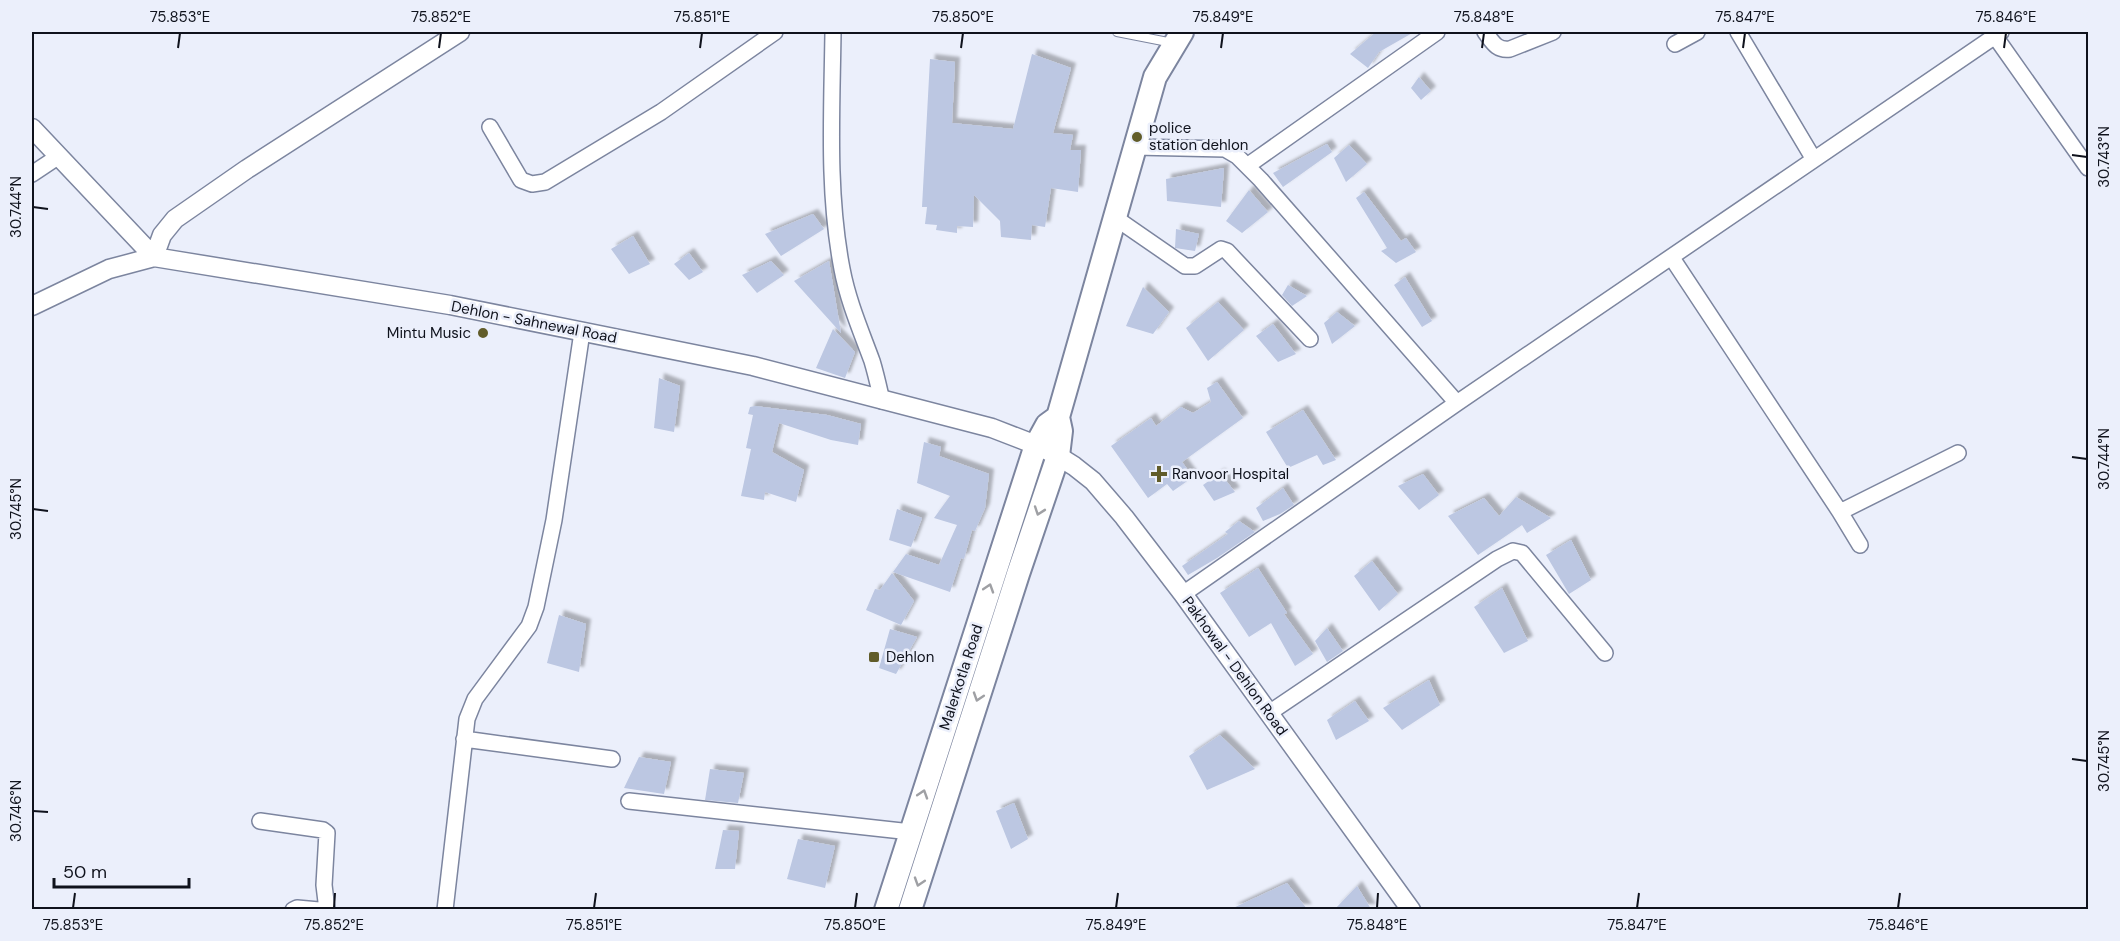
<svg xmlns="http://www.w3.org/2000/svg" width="2120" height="941" viewBox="0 0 2120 941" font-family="'DM Sans',sans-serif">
  <defs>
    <filter id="shadow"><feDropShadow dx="5" dy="-5" stdDeviation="1.5" flood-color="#0004"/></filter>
  </defs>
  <rect width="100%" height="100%" fill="#ebeffb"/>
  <!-- building -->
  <path fill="#bcc7e2" filter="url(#shadow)" d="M 1376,32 L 1414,32 L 1379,52 L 1368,68 L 1350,54 Z
    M 1032,54 L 1071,68 L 1053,133 L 1073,135 L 1070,150 L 1081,150 L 1078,192 L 1051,188 L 1045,227 L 1032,225 L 1031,240 L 1001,237 L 1000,221 L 974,195 L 973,227 L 957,226 L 957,233 L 936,230 L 937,225 L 925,224 L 927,207 L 922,207 L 930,59 L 955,62 L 952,123 L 1013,129 Z
    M 1419,77 L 1431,91 L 1421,100 L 1411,88 Z
    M 1327,144 L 1332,152 L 1283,187 L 1273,173 Z
    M 1349,145 L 1367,164 L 1346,182 L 1334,158 Z
    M 1224,168 L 1221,207 L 1167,201 L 1166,179 Z
    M 1249,190 L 1268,212 L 1242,233 L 1226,221 Z
    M 1364,192 L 1401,241 L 1406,238 L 1416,252 L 1396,263 L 1381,251 L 1387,248 L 1356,198 Z
    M 813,214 L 824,229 L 781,256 L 765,234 Z
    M 1176,229 L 1199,234 L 1195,251 L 1175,248 Z
    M 633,236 L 650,264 L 629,274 L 611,249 Z
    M 689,253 L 703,272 L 689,280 L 674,264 Z
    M 771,261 L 784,275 L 757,293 L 742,275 Z
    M 829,261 L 841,333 L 794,281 Z
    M 1405,277 L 1432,321 L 1422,327 L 1394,285 Z
    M 1288,285 L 1307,296 L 1292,306 L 1282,295 Z
    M 1143,287 L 1169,312 L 1153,334 L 1126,326 Z
    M 1218,302 L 1244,330 L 1208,361 L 1186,328 Z
    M 1337,312 L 1355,326 L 1332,344 L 1324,323 Z
    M 1273,324 L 1296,354 L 1278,362 L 1256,336 Z
    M 833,329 L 855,352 L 845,378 L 816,368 Z
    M 659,378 L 680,386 L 674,432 L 654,428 Z
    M 1217,382 L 1243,418 L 1182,462 L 1193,477 L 1173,491 L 1167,484 L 1148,498 L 1111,446 L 1151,418 L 1156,426 L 1181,407 L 1193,413 L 1211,402 L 1207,388 Z
    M 755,406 L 827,415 L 861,424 L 858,445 L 831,440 L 779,423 L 772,452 L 804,470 L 796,502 L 765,492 L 764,500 L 741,496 L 751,449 L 746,448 L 753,415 L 748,414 L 750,407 Z
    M 1303,410 L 1336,460 L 1323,465 L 1317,455 L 1288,468 L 1266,432 Z
    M 924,442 L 941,447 L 939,456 L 989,474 L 985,508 L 975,531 L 972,530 L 964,559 L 961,558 L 950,592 L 893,572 L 906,554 L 939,565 L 957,525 L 934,518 L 950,496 L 917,483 Z
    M 1220,473 L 1235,492 L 1214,501 L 1203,485 Z
    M 1423,474 L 1439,495 L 1419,510 L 1398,486 Z
    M 1283,488 L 1294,505 L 1280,514 L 1263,521 L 1256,508 Z
    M 1516,497 L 1551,518 L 1527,533 L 1522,525 L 1478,555 L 1448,516 L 1484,498 L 1499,516 Z
    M 897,509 L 922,518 L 911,547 L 889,540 Z
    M 1239,521 L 1255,532 L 1217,558 L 1188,575 L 1182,566 L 1228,534 L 1225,532 Z
    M 1571,540 L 1591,580 L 1569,594 L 1546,555 Z
    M 1372,561 L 1398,594 L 1379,611 L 1354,576 Z
    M 1258,568 L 1287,613 L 1284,614 L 1313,654 L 1295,666 L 1271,623 L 1249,637 L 1220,593 Z
    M 892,573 L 914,601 L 901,625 L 866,610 L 875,589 L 880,590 Z
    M 1502,588 L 1528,641 L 1504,653 L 1474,607 Z
    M 559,615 L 586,624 L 579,672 L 547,663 Z
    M 1327,628 L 1343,651 L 1327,662 L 1315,641 Z
    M 890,629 L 917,637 L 896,674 L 879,668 Z
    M 1429,680 L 1440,705 L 1402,730 L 1383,708 Z
    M 1355,701 L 1369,721 L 1336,740 L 1327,720 Z
    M 1220,735 L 1255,769 L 1207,790 L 1189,756 Z
    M 639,757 L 671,762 L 664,794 L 624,788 Z
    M 710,769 L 744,773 L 738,803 L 705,800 Z
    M 1014,803 L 1028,839 L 1011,849 L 996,811 Z
    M 723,830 L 739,831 L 735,869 L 715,869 Z
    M 798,839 L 835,846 L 825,888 L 787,879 Z
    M 1287,883 L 1307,909 L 1231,909 Z
    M 1357,886 L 1371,909 L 1335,909 Z"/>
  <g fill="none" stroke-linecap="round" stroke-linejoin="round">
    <!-- service casing -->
    <g stroke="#7c859f" stroke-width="10">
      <path id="service" d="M 1117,32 L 1173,43"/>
    </g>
    <!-- minor casing -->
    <g stroke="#7c859f" stroke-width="18">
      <path id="minor" d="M 833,32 C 832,111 827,191 842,269 C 848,301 861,331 872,361 C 876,374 879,388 882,401
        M 1485,32 C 1492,41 1496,51 1510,49 L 1553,32
        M 1738,32 L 1813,158
        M 1992,32 L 2088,168
        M 1675,44 L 1697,32
        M 490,127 L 521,180 L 532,184 L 545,182 L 661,112 L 775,32
        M 1135,147 L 1225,149 L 1237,156 L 1261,180 L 1457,403
        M 1247,166 L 1437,32
        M 32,174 L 59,156
        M 1114,217 L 1185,266 L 1195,266 L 1221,249 L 1227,251 L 1310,339
        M 1672,258 L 1840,512 L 1860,545
        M 1840,512 L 1958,453
        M 1183,594 L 1457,403 L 2001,32
        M 1269,713 L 1497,559 L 1513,551 L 1522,553 L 1605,653
        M 464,739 L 612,759
        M 629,801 L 911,832
        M 260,821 L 323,830 L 327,833 L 324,885 L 327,910
        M 293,910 L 297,908 L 319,910
        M 445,910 L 467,719 L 475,699 L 529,626 L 536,607 L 554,520 L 582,332"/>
    </g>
    <!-- tertiary casing -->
    <g stroke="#7c859f" stroke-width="21">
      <path id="tertiary" d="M 32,128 L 154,257
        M 154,257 L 162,235 L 175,219 L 247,169 L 460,32
        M 32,306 L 109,269 L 154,257 L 450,305 L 753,366 L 992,428 L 1036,445 L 1058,456 L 1074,466 L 1093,481 L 1124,517 L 1183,594 L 1411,910"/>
    </g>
    <!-- primary casing -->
    <g stroke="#7c859f" stroke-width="26">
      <path id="primary" d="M 886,910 L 1036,445 L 1047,425 L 1058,417
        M 910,910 L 1018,574 L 1058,456 L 1061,431 L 1058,417 L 1155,77 L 1182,32"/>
    </g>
    <!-- service -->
    <use href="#service" stroke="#fff" stroke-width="8"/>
    <!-- minor -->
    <use href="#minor" stroke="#fff" stroke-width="15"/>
    <!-- tertiary -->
    <use href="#tertiary" stroke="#fff" stroke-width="18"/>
    <!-- primary -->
    <use href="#primary" stroke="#fff" stroke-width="22"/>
  </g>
  <!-- one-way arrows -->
  <defs><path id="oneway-chevron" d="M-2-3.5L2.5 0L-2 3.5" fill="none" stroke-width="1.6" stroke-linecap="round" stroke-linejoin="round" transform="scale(1.5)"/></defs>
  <g stroke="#9fa0a4">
    <use href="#oneway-chevron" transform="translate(1039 511) rotate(109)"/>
    <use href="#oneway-chevron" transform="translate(989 588) rotate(-72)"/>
    <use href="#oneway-chevron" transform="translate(978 697) rotate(108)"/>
    <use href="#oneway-chevron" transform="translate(923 794) rotate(-72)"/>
    <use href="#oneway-chevron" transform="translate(919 882) rotate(108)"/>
  </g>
  <!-- ticks -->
  <path fill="none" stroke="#0f121c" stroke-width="2" d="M 178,48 L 180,33M 439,48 L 441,33M 700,48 L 702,33M 961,48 L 963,33M 1221,48 L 1223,33M 1482,48 L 1484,33M 1743,48 L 1745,33M 2004,48 L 2006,33M 2072,155 L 2087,157M 33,207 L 48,209M 2072,457 L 2087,459M 33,509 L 48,511M 2072,759 L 2087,761M 33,811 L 48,812M 73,908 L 75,893M 334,908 L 335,893M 594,908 L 596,893M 855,908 L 857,893M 1116,908 L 1118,893M 1377,908 L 1378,893M 1637,908 L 1639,893M 1898,908 L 1900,893"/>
  <!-- markers -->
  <g fill="#615c29" stroke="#ebeffb" stroke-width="2">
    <circle cx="1137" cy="137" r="6"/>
    <circle cx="483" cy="333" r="6"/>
    <path d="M1156 465h6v6h6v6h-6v6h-6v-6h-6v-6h6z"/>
    <rect x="868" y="651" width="12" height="12" rx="3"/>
  </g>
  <g text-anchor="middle" stroke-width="5" stroke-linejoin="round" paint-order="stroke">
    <!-- poi labels -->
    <g font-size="15" fill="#0f121c" stroke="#ebeffb" text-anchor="start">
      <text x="1149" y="133">police<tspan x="1149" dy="17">station dehlon</tspan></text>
      <text x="471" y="338" text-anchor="end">Mintu Music</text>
      <text x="1172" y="479">Ranvoor Hospital</text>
      <text x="886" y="662">Dehlon</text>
    </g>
    <!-- street labels -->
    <g font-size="15" fill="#0f121c" stroke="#ebeffb">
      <text transform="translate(534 322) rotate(11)" y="5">Dehlon - Sahnewal Road</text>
      <text transform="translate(1235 666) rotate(54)" y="5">Pakhowal - Dehlon Road</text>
      <text transform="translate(961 677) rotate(-72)" y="5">Malerkotla Road</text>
    </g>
  </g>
  <!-- border -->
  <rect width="2120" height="941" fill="none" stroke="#ebeffb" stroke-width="66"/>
  <!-- scale -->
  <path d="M54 878v9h135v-9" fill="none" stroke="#0f121c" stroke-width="3"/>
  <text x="63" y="878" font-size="18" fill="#0f121c" stroke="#ebeffb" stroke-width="4.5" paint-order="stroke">50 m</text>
  <rect x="33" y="33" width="2054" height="875" fill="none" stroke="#0f121c" stroke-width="2"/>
  <g font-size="15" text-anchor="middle" fill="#0f121c">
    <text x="180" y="22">75.853°E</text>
    <text x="441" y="22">75.852°E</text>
    <text x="702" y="22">75.851°E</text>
    <text x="963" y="22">75.850°E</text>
    <text x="1223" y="22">75.849°E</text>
    <text x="1484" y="22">75.848°E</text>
    <text x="1745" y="22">75.847°E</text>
    <text x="2006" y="22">75.846°E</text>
    <text transform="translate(2104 157) rotate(-90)" y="5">30.743°N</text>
    <text transform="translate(16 207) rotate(-90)" y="5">30.744°N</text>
    <text transform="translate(2104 459) rotate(-90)" y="5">30.744°N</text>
    <text transform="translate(16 509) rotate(-90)" y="5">30.745°N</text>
    <text transform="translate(2104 761) rotate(-90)" y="5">30.745°N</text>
    <text transform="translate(16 811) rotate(-90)" y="5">30.746°N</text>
    <text x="73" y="930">75.853°E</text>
    <text x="334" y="930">75.852°E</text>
    <text x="594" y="930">75.851°E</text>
    <text x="855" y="930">75.850°E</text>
    <text x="1116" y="930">75.849°E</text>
    <text x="1377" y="930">75.848°E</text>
    <text x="1637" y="930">75.847°E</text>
    <text x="1898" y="930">75.846°E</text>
  </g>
</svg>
